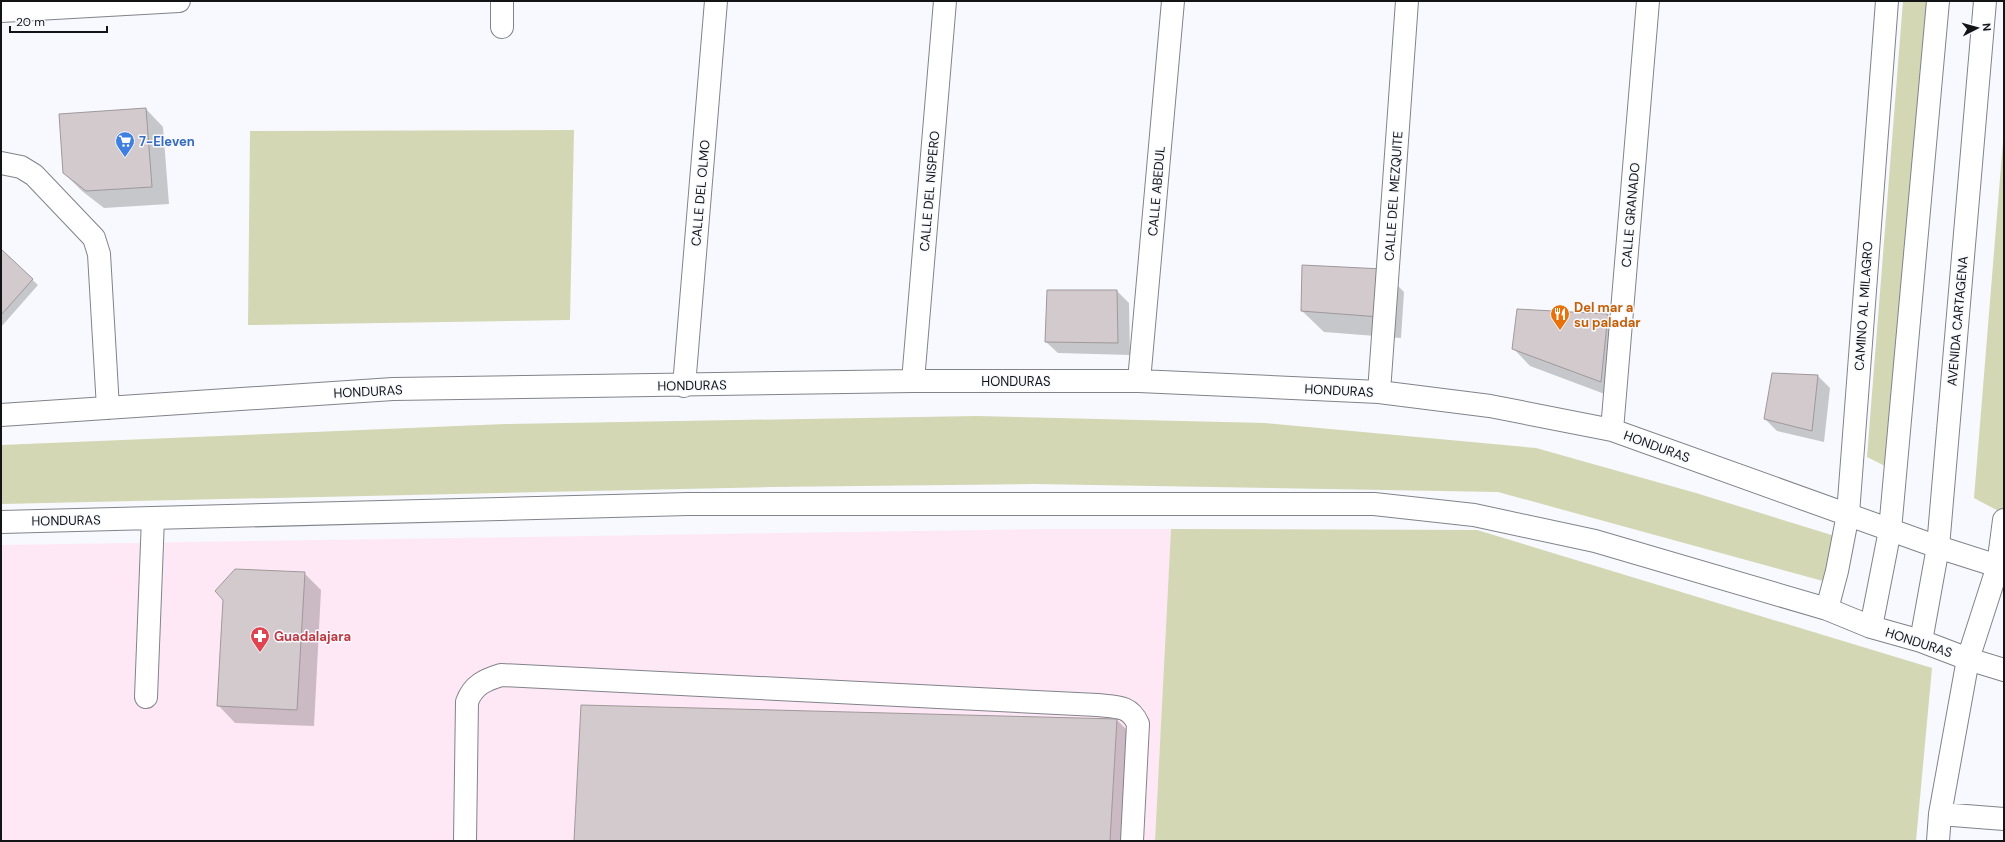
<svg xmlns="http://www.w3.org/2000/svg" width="2005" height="842" viewBox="0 0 2005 842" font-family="'DM Sans',sans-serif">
  <rect width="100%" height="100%" fill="#f7f9fe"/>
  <!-- industrial -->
  <path fill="#fee8f5" d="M 1044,529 L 1171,529 L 1155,841 L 1,841 L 1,545 Z"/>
  <!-- green -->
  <path fill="#d3d7b4" d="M 1903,1 L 1930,1 L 1889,468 L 1867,457 Z
    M 2004,129 L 2004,514 L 1974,498 Z
    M 574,130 L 570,320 L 248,325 L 250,131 Z
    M 977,416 L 1265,423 L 1536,448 L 1696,493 L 1838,537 L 1823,581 L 1498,492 L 1034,484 L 770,487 L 1,504 L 1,445 L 505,424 Z
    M 1171,529 L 1477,530 L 1932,668 L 1916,841 L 1155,841 Z"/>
  <!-- shadow -->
  <path fill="#0003" d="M 146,109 L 163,127 L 169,204 L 104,208 L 82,191 L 64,173 Z
    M 1,251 L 38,285 L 1,327 Z
    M 1382,270 L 1404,292 L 1401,338 L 1324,332 L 1302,311 Z
    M 1117,291 L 1129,303 L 1130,355 L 1058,353 L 1046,342 Z
    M 1607,315 L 1625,332 L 1618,399 L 1530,366 L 1513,348 Z
    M 1818,376 L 1830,388 L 1824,442 L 1777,431 L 1765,419 Z
    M 304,573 L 321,590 L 314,726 L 235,723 L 218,705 Z
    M 1117,720 L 1134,737 L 1128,841 L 575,841 Z"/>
  <!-- building -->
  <path fill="#d2cacc" stroke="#a0989a" d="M 146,108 L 152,187 L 86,191 L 63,173 L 59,114 Z
    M 1,249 L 33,279 L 1,315 Z
    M 1302,265 L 1383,269 L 1380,317 L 1301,311 Z
    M 1047,290 L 1117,290 L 1118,343 L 1045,342 Z
    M 1517,309 L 1608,314 L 1601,382 L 1512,349 Z
    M 1772,373 L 1818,375 L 1812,431 L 1764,419 Z
    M 235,569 L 305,572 L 297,710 L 217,706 L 223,600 L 215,591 Z
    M 581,705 L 1117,719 L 1110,841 L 574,841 Z"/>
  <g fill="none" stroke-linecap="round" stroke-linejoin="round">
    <!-- minor casing -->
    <g stroke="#80838a" stroke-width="24">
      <path id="minor" d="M 1,11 L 179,1
        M 502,27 L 502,1
        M 1,163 L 21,167 L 34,175 L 94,238 L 99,254 L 108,408
        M 913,381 L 945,1
        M 1139,381 L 1173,1
        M 684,386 L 716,1
        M 1379,392 L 1407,1
        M 1,415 L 393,389 L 913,381 L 1139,381 L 1379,392 L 1490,406 L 1612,430 L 1938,547 L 2004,568
        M 1612,430 L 1648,1
        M 1,522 L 688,504 L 1374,504 L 1474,515 L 1595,541 L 1827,609 L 1871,627 L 1921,641 L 1968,659 L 2004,670
        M 1827,609 L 1837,571 L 1848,514 L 1887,1
        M 1871,627 L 1890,530 L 1938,1
        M 1921,641 L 1938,547 L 1985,1
        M 146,697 L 153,518
        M 1940,814 L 2004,819
        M 465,841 L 467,702 C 473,685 485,680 501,675 L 1097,705 C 1116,707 1130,705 1138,724 L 1132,841
        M 1938,841 L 1940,814 L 1968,659 L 1998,566 L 2004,520"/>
    </g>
    <!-- minor -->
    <use href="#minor" stroke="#fff" stroke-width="22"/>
  </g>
  <!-- icons -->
  <defs>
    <g id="supermarket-pin" transform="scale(1)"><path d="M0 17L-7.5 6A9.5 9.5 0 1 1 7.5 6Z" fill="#3f7fe0" stroke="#f7f9fe"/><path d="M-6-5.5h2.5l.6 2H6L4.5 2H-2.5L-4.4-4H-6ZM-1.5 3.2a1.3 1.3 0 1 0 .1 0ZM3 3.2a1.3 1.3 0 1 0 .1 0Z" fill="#fff"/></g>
    <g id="restaurant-pin" transform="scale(1)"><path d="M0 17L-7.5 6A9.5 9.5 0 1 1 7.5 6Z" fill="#e8710a" stroke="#f7f9fe"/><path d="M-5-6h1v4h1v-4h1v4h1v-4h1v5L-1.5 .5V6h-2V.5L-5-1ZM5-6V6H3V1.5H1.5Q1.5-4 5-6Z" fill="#fff"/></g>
    <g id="pharmacy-pin" transform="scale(1)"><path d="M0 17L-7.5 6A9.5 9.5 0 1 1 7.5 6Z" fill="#e0444e" stroke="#f7f9fe"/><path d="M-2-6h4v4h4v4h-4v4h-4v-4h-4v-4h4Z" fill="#fff"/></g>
  </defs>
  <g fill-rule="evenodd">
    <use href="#supermarket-pin" x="125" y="141"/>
    <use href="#restaurant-pin" x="1560" y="314"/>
    <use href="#pharmacy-pin" x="260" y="636"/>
  </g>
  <g text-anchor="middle" stroke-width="3" stroke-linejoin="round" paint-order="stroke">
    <!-- shop labels -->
    <g font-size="13" font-weight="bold" fill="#366cbe" stroke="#f7f9fe" text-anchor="start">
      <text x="139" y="146">7-Eleven</text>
    </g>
    <!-- street labels -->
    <g font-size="13" fill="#131416" stroke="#f7f9fe">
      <text transform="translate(929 191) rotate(-85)" y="5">CALLE DEL NISPERO</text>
      <text transform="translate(1156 191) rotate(-85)" y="5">CALLE ABEDUL</text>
      <text transform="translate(700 193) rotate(-85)" y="5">CALLE DEL OLMO</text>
      <text transform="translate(1393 196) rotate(-86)" y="5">CALLE DEL MEZQUITE</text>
      <text transform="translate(1630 215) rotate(-85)" y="5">CALLE GRANADO</text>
      <text transform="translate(1863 306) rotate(-86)" y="5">CAMINO AL MILAGRO</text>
      <text transform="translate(1957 321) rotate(-85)" y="5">AVENIDA CARTAGENA</text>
      <text x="1016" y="386">HONDURAS</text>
      <text transform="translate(692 385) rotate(-1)" y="5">HONDURAS</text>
      <text transform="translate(1339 390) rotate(3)" y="5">HONDURAS</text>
      <text transform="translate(368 391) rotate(-3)" y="5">HONDURAS</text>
      <text transform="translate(1657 446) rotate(20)" y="5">HONDURAS</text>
      <text transform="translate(66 520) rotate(-1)" y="5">HONDURAS</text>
      <text transform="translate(1919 642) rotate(18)" y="5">HONDURAS</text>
    </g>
    <!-- food labels -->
    <g font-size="13" font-weight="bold" fill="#c56008" stroke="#f7f9fe" text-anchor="start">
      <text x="1574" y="312">Del mar a<tspan x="1574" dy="15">su paladar</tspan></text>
    </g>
    <!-- health labels -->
    <g font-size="13" font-weight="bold" fill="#be3a42" stroke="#f7f9fe" text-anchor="start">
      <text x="274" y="641">Guadalajara</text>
    </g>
  </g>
  <!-- border -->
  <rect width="2005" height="842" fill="none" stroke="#131416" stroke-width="4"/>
  <!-- north arrow -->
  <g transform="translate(1977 28) rotate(84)" stroke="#f7f9fe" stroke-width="3" paint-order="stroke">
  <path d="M0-3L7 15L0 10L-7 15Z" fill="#131416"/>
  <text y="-6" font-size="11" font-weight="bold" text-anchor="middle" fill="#131416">N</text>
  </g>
  <!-- scale -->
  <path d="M10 26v6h97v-6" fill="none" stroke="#131416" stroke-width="2"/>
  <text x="16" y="26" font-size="12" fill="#131416" stroke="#f7f9fe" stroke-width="3" paint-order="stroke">20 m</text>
</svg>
